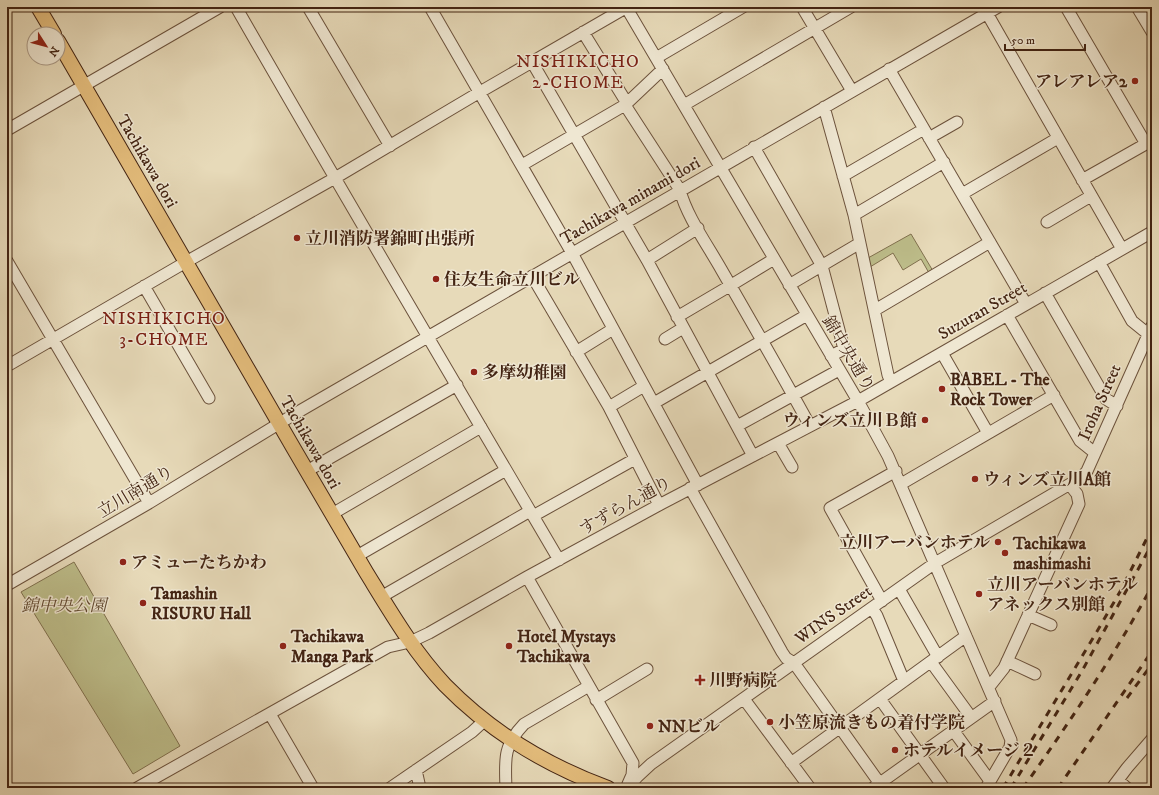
<svg xmlns="http://www.w3.org/2000/svg" width="1159" height="795" viewBox="0 0 1159 795" font-family="'IM FELL DW Pica','Noto Serif JP',serif">
  <rect width="100%" height="100%" fill="#e7dab9"/>
  <filter id="stains"><feTurbulence type="fractalNoise" baseFrequency=".005" numOctaves="4"/><feColorMatrix values="0 0 0 0 .2 0 0 0 0 .09 0 0 0 0 .02 0 0 0 .5 -.17"/></filter>
  <radialGradient id="worn" r=".72"><stop offset=".6" stop-color="#630" stop-opacity="0"/><stop offset="1" stop-color="#630" stop-opacity=".3"/></radialGradient>
  <!-- green -->
  <path fill="#bdbd8a" stroke="#80704e" d="M 911,234 L 933,271 L 929,273 L 921,259 L 903,270 L 893,253 L 870,267 L 868,258 Z
    M 74,562 L 180,746 L 133,774 L 21,592 Z"/>
  <g fill="none" stroke-linecap="round" stroke-linejoin="round">
    <!-- minor casing -->
    <g stroke="#6c523c" stroke-width="13">
      <path id="minor" d="M 236,7 C 342,192 451,376 559,560
        M 308,7 L 390,146
        M 430,7 L 572,253 L 698,485
        M 626,7 L 858,401 L 888,456 L 1011,740 L 1010,747 L 986,788
        M 802,7 L 852,91
        M 1066,7 L 1146,144
        M 1137,7 L 1152,32
        M 984,8 L 1122,249
        M 583,32 L 625,100 L 625,105 L 680,190 C 686,215 708,246 721,269 C 751,321 781,373 810,426
        M 656,58 L 743,7
        M 532,62 L 647,260 L 753,456
        M 889,69 L 1026,304
        M 684,105 L 851,7
        M 824,107 L 854,215 L 888,375 L 891,382
        M 7,130 L 220,7
        M 929,138 L 957,122
        M 754,147 L 822,266 L 844,349 L 831,356
        M 522,165 L 625,105 L 663,69
        M 843,176 L 924,129
        M 1082,180 L 1151,141
        M 962,194 L 1058,138
        M 854,215 L 944,162
        M 1047,222 L 1091,196
        M 647,260 L 698,228
        M 7,261 L 149,503
        M 1099,262 L 1132,321 L 1148,334
        M 532,276 L 609,407 L 659,505
        M 789,285 L 860,243
        M 144,286 L 209,398
        M 1045,293 L 1106,399 L 1117,406
        M 875,310 L 990,242
        M 1007,315 L 1080,441 L 1095,453
        M 677,317 L 733,284 L 774,259
        M 665,339 L 683,328
        M 576,352 L 613,329
        M 942,353 L 988,433
        M 7,366 L 186,262 L 335,178 L 480,92 L 627,7
        M 654,403 L 807,315
        M 609,407 L 644,386
        M 737,426 L 839,370
        M 778,443 L 792,467
        M 307,471 L 457,385
        M 901,484 L 1054,395
        M 690,488 L 782,652 L 786,658 L 794,663 L 883,788
        M 332,514 L 481,427
        M 533,516 L 635,459
        M 357,556 L 506,470
        M 527,577 L 633,763 L 632,775 L 628,784
        M 7,585 L 149,503 L 298,412 L 998,7
        M 899,589 L 938,657
        M 381,597 L 530,511
        M 882,601 L 830,508 L 896,471
        M 872,608 L 877,616 L 904,681
        M 1028,615 L 1051,625
        M 1007,661 L 1035,674
        M 931,662 L 971,717
        M 989,687 L 1004,668 L 1079,504 L 1077,494 L 1070,485
        M 744,699 L 810,788
        M 880,699 L 944,788
        M 596,700 L 647,669
        M 270,714 L 313,788
        M 953,730 L 990,781
        M 791,763 L 966,636
        M 416,770 L 420,788
        M 1118,780 L 1127,788
        M 137,788 L 388,647 L 410,642 L 429,633 L 527,577 L 659,505 L 858,401 L 1152,232
        M 390,788 L 472,732 L 484,721
        M 506,788 C 505,759 503,746 524,724 L 589,686
        M 628,788 L 637,777 L 651,764 L 935,563 L 1082,477 L 1087,471 L 1152,326
        M 873,788 L 995,701
        M 1112,788 L 1127,768 L 1152,739"/>
    </g>
    <!-- major casing -->
    <g stroke="#432413" stroke-width="16">
      <path id="major" d="M 38,7 L 54,34
        M 58,41 C 136,177 215,313 294,449 C 318,490 342,531 366,572 C 390,611 413,651 445,685 C 492,733 545,765 608,788"/>
    </g>
    <!-- minor -->
    <use href="#minor" stroke="#efe7d2" stroke-width="11"/>
    <!-- major -->
    <use href="#major" stroke="#e4bd7c" stroke-width="14"/>
    <!-- rail -->
    <path stroke="#432413" stroke-width="3" stroke-dasharray="7 7" stroke-linecap="butt" d="M 1127,698 L 1152,664
      M 1003,788 L 1099,628 L 1121,590 L 1152,528
      M 1011,788 L 1082,671 L 1152,544
      M 1023,788 C 1069,723 1114,656 1152,586
      M 1058,788 L 1152,651"/>
  </g>
  <!-- markers -->
  <g fill="#8f2418" stroke="#efe7d2" stroke-width="1.5">
    <circle cx="1135" cy="81" r="4"/>
    <circle cx="297" cy="238" r="4"/>
    <circle cx="436" cy="279" r="4"/>
    <circle cx="474" cy="372" r="4"/>
    <circle cx="942" cy="389" r="4"/>
    <circle cx="925" cy="420" r="4"/>
    <circle cx="975" cy="479" r="4"/>
    <circle cx="998" cy="542" r="4"/>
    <circle cx="1005" cy="553" r="4"/>
    <circle cx="123" cy="562" r="4"/>
    <circle cx="979" cy="594" r="4"/>
    <circle cx="143" cy="603" r="4"/>
    <circle cx="283" cy="646" r="4"/>
    <circle cx="509" cy="646" r="4"/>
    <path d="M698 674h4v4h4v4h-4v4h-4v-4h-4v-4h4z"/>
    <circle cx="770" cy="722" r="4"/>
    <circle cx="650" cy="726" r="4"/>
    <circle cx="895" cy="750" r="4"/>
  </g>
  <g text-anchor="middle" stroke-width="3" stroke-linejoin="round" paint-order="stroke">
    <!-- poi labels -->
    <g font-size="17" font-weight="bold" fill="#432413" stroke="#efe7d2" text-anchor="start">
      <text x="1127" y="87" text-anchor="end">アレアレア2</text>
      <text x="305" y="244">立川消防署錦町出張所</text>
      <text x="444" y="285">住友生命立川ビル</text>
      <text x="482" y="378">多摩幼稚園</text>
      <text x="950" y="385">BABEL - The<tspan x="950" dy="20">Rock Tower</tspan></text>
      <text x="917" y="426" text-anchor="end">ウィンズ立川Ｂ館</text>
      <text x="983" y="485">ウィンズ立川A館</text>
      <text x="990" y="548" text-anchor="end">立川アーバンホテル</text>
      <text x="1013" y="549">Tachikawa<tspan x="1013" dy="20">mashimashi</tspan></text>
      <text x="131" y="568">アミューたちかわ</text>
      <text x="987" y="590">立川アーバンホテル<tspan x="987" dy="20">アネックス別館</tspan></text>
      <text x="151" y="599">Tamashin<tspan x="151" dy="20">RISURU Hall</tspan></text>
      <text x="291" y="642">Tachikawa<tspan x="291" dy="20">Manga Park</tspan></text>
      <text x="517" y="642">Hotel Mystays<tspan x="517" dy="20">Tachikawa</tspan></text>
      <text x="709" y="686">川野病院</text>
      <text x="778" y="728">小笠原流きもの着付学院</text>
      <text x="658" y="732">NNビル</text>
      <text x="903" y="756">ホテルイメージ２</text>
    </g>
    <!-- street labels -->
    <g font-size="17" fill="#432413" stroke="#efe7d2">
      <text transform="translate(148 161) rotate(60)" y="6">Tachikawa dori</text>
      <text transform="translate(630 200) rotate(-30)" y="6">Tachikawa minami dori</text>
      <text transform="translate(982 310) rotate(-30)" y="6">Suzuran Street</text>
      <text transform="translate(849 353) rotate(59)" y="6">錦中央通り</text>
      <text transform="translate(1099 402) rotate(-66)" y="6">Iroha Street</text>
      <text transform="translate(311 442) rotate(60)" y="6">Tachikawa dori</text>
      <text transform="translate(135 491) rotate(-31)" y="6">立川南通り</text>
      <text transform="translate(625 505) rotate(-29)" y="6">すずらん通り</text>
      <text transform="translate(833 614) rotate(-35)" y="6">WINS Street</text>
    </g>
    <!-- park labels -->
    <g font-size="17" font-style="italic" fill="#624a31" stroke="#efe7d2">
      <text x="64" y="611">錦中央公園</text>
    </g>
    <!-- neighbourhood labels -->
    <g font-size="18" letter-spacing="1" fill="#7a1f14" stroke="#efe7d2">
      <text x="578" y="67">NISHIKICHO<tspan x="578" dy="21">2-CHOME</tspan></text>
      <text x="164" y="324">NISHIKICHO<tspan x="164" dy="21">3-CHOME</tspan></text>
    </g>
  </g>
  <!-- margin -->
  <rect width="1159" height="795" fill="none" stroke="#e7dab9" stroke-width="24"/>
  <rect x="8" y="8" width="1143" height="779" fill="none" stroke="#432413" stroke-width="2"/>
  <rect x="12" y="12" width="1135" height="771" fill="none" stroke="#432413"/>
  <!-- north arrow -->
  <g transform="translate(46 46) rotate(126)"><circle r="19" fill="#efe7d2" stroke="#aa9986"/>
  <path d="M0-3L7 15L0 10L-7 15Z" fill="#8f2418"/>
  <text y="-6" font-size="11" font-weight="bold" text-anchor="middle" fill="#432413">N</text>
  </g>
  <!-- scale -->
  <path d="M1005 44v6h80v-6" fill="none" stroke="#432413" stroke-width="2"/>
  <text x="1011" y="44" font-size="12" fill="#432413" stroke="#efe7d2" stroke-width="3" paint-order="stroke">50 m</text>
  <rect width="100%" height="100%" filter="url(#stains)"/>
  <rect width="100%" height="100%" fill="url(#worn)"/>
</svg>
